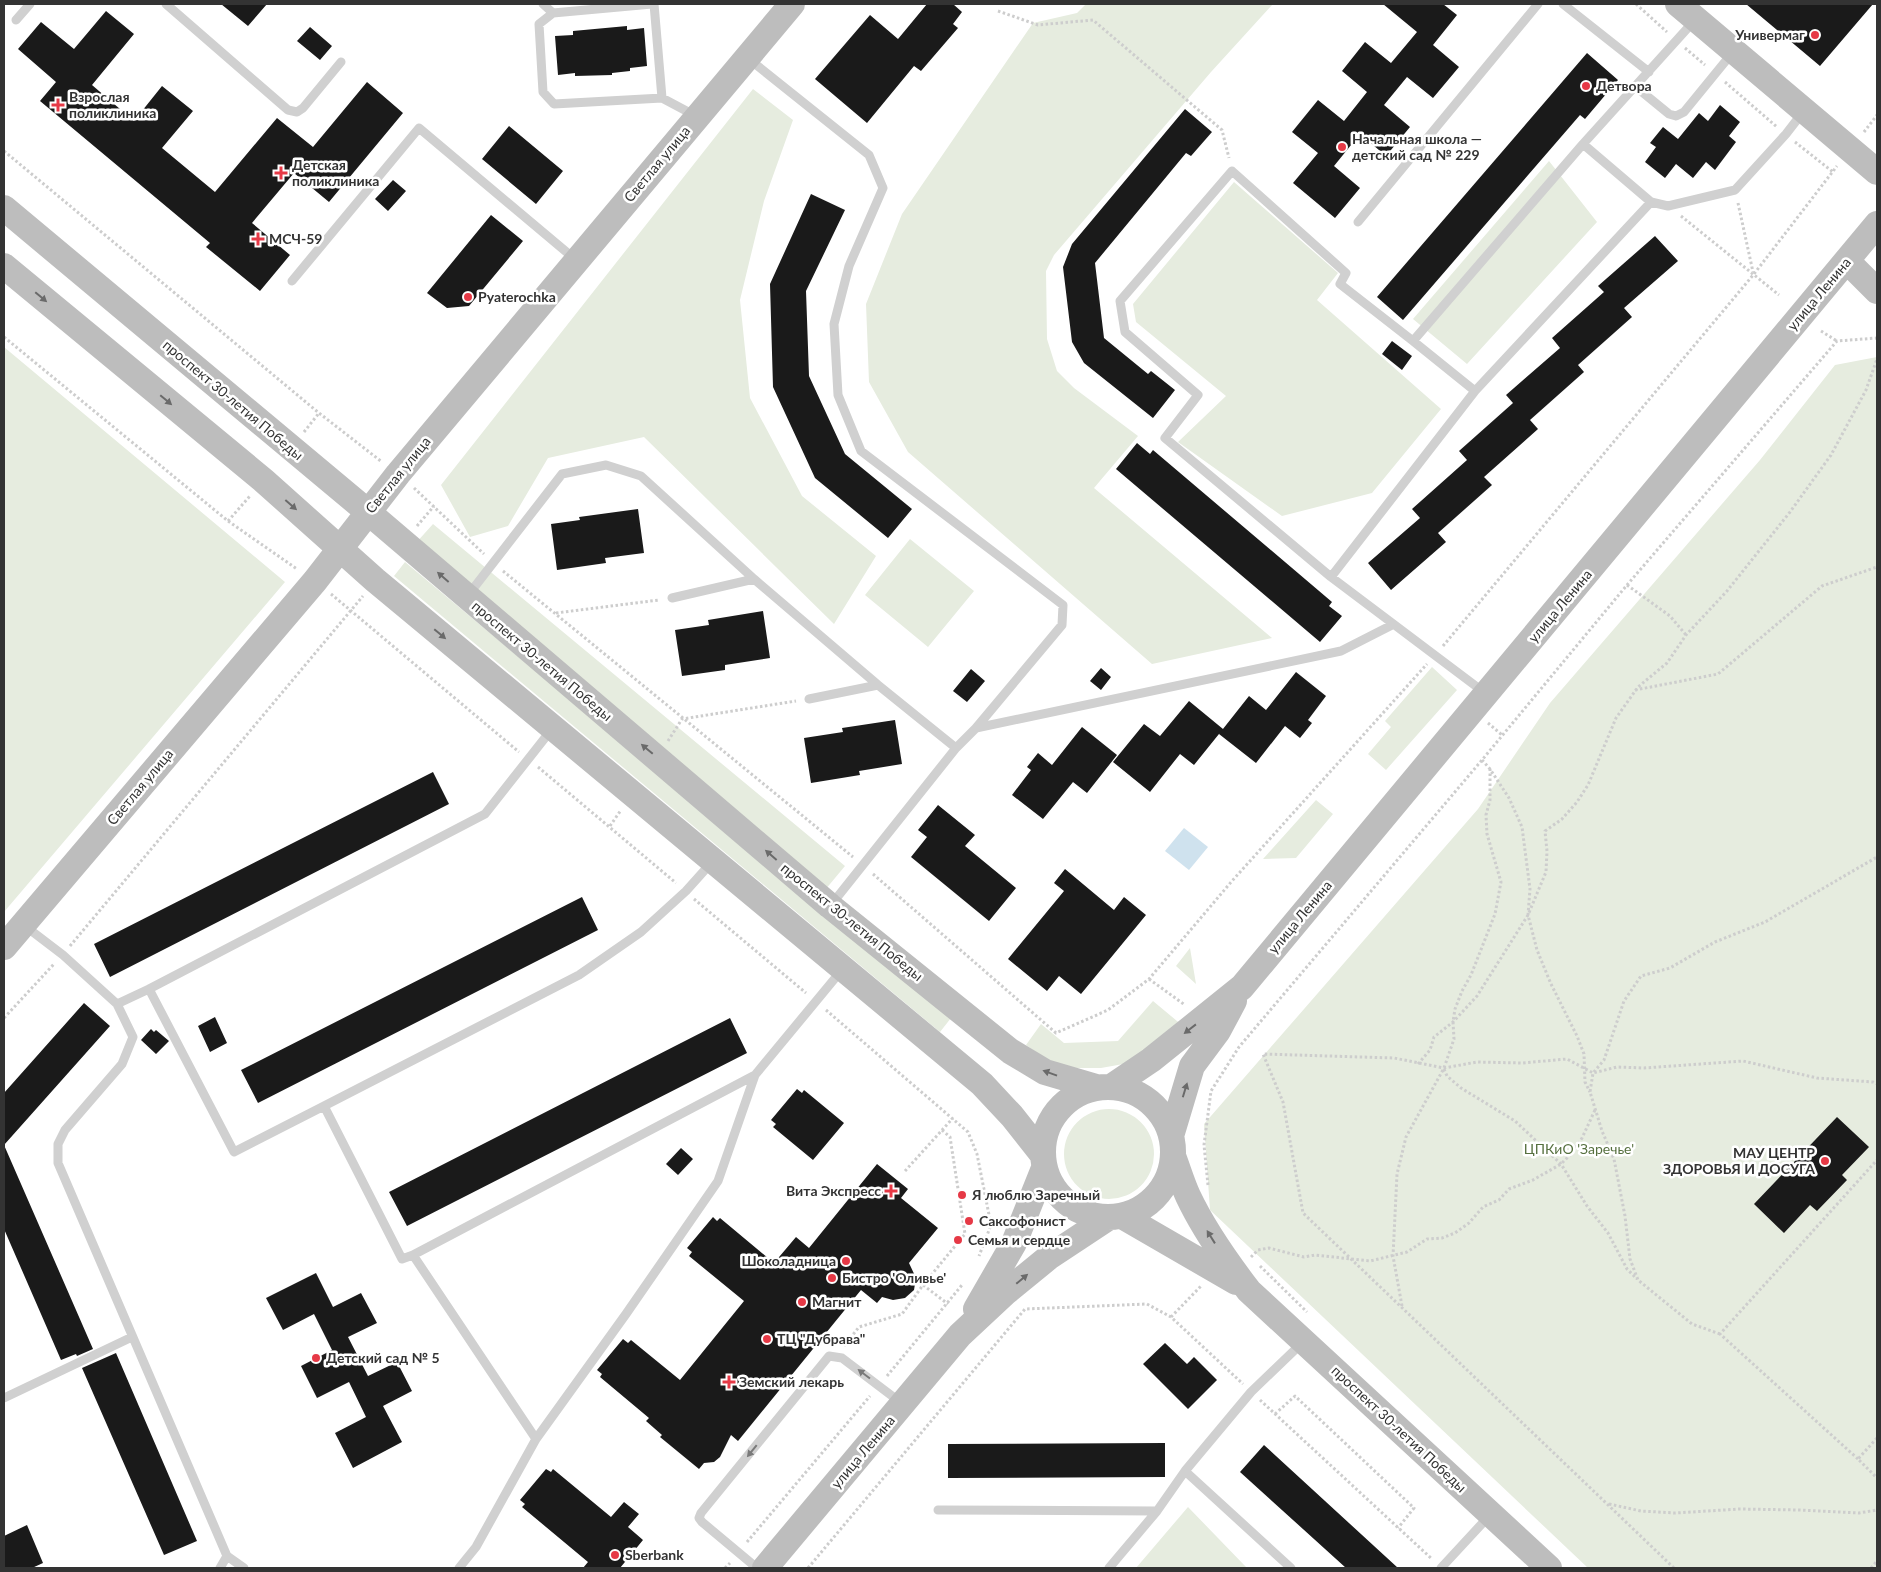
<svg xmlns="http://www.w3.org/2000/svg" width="1881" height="1572" font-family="Lato,sans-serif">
	<rect width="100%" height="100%" fill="#fff"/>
	<path fill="#e6ecdf" d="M1086,4H1273L1211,72L1054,255L1046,271L1047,339L1057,371L1074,388L1138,436L1094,488L1272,638L1152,664L908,452L869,382L866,304L902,214L1033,23L1077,13Z
		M753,89L793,120L764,201L740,300L750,398L802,496L876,556L834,624L644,437L548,458L508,526L470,537L441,485Z
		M1549,161L1597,222L1467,364L1413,319Z
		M1234,182L1338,273L1317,300L1441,409L1372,493L1282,516L1178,442L1226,396L1136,322L1133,304Z
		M4,347L285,582L4,912Z
		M1877,357V1568H1588L1210,1210L1204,1124L1478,809L1550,703L1760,460L1835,365Z
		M433,524L845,866L825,890L415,544Z
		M910,539L974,591L928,647L865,595Z
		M405,562L951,1018L940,1032L394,576Z
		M1432,667L1457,690L1386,770L1368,754L1391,727L1385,721Z
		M1316,800L1333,814L1296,858L1263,859Z
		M1190,948L1196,984L1176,966Z
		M1153,1001L1183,1026L1129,1063L1101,1068H1072L1046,1059L1026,1045L1041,1024L1064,1043L1118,1041Z
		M1064 1154a45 45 0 1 1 90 0a45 45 0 1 1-90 0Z
		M1188,1507L1247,1568H1136Z"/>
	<path fill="#cfe2ee" d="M1184,828L1208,847L1189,870L1165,851Z"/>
	<path fill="#1a1a1a" d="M221,4H267L248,26Z
		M927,4H953L962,12L953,24L958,28L921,71L914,66L867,123L815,79L870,15L898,39Z
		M1383,4H1443L1457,15L1433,45L1459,67L1433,98L1407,77L1384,105L1410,127L1386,156L1360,134L1334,166L1360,188L1335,218L1293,183L1318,153L1292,132L1318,100L1344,121L1367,92L1342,71L1365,42L1391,63L1417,32Z
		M1746,4H1873L1820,66Z
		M106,11L134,34L92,85L134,121L162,86L193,111L162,148L215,192L277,118L313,147L367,82L403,113L329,202L294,173L252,223L290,255L260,291L206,247L210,243L40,101L56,82L18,49L41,22L74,49Z
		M627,26V30L644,28L647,66L630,68V71L612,73V75L575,76V73L558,75L555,36L573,35V31Z
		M310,27L332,46L320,60L297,41Z
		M1587,53L1618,80L1585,119L1580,115L1403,320L1377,297Z
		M1720,105L1740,122L1729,136L1736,142L1715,170L1706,162L1693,178L1676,164L1665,178L1645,162L1656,147L1650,143L1663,127L1678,139L1699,113L1708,121Z
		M1185,109L1212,132L1191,156L1186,153L1095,263L1104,338L1148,374L1151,371L1175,390L1153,418L1084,363L1072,342L1063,267L1072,244Z
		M509,126L563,171L536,204L482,159Z
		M393,180L406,191L388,211L375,199Z
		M811,194L845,210L806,291L809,376L845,454L912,509L888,538L815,478L773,387L770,284Z
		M491,215L523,241L469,306L447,308L427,293Z
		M1655,236L1678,261L1624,308L1632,317L1578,365L1584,372L1530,420L1538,429L1484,477L1492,485L1438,533L1446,542L1391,590L1368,563L1420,518L1412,509L1467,460L1459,451L1513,403L1506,395L1560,348L1552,338L1604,292L1598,286Z
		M1392,341L1412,356L1402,370L1382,354Z
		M1137,443L1150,454L1153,450L1332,602L1329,606L1342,616L1320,642L1116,469Z
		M638,509L644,553L605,558L606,563L557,570L551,524L580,520L579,517Z
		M763,611L770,658L725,665V670L682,676L675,630L709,625L708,620Z
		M1101,668L1111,677L1101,690L1090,681Z
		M971,669L985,681L967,702L953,691Z
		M1296,672L1326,696L1308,720L1312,723L1300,738L1285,726L1256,763L1219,734L1249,696L1266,710Z
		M1189,701L1223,729L1194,765L1180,754L1150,792L1113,762L1144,724L1160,736Z
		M895,720L902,764L859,771L860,775L811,783L804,738L843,732L842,728Z
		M1082,727L1117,755L1087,793L1073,782L1043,819L1012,795L1031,770L1027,767L1038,753L1052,765Z
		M433,772L449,804L110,977L94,944Z
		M938,805L975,835L965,846L1016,888L989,921L911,857L927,837L918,830Z
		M1065,869L1114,910L1124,897L1146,915L1081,994L1059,976L1047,991L1008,959L1064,891L1054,883Z
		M582,897L598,930L258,1103L241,1070Z
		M84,1003L110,1026L4,1145L93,1349L77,1356L76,1354L61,1360L4,1229V1093Z
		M215,1017L227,1043L210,1052L198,1026Z
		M730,1018L747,1053L407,1226L389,1192Z
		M151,1029L154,1032L156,1030L169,1041L156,1054L141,1040Z
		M797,1089L802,1093L804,1090L844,1123L813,1160L773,1127L776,1124L771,1120Z
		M1837,1117L1869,1147L1842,1175L1847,1180L1817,1211L1810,1205L1784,1233L1754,1204Z
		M681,1148L693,1159L678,1175L666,1164Z
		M877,1164L908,1189L901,1198L938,1228L909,1263L916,1278L914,1290L905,1298L893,1300L882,1297L877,1303L861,1290L738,1441L731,1435L720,1457L714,1462L704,1463L699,1469L660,1437L662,1435L646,1421L649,1418L600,1377L602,1374L597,1370L623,1339L628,1343L631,1340L680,1380L744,1301L689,1256L692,1252L687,1248L713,1217L717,1221L720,1218L774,1263L796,1237L809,1248Z
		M316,1273L333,1307L361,1293L377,1323L348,1337L368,1376L397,1362L412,1391L383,1406L402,1442L353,1468L335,1433L366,1417L349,1382L317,1398L301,1366L332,1350L314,1314L283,1330L266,1298Z
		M1165,1343L1187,1364L1194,1357L1217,1380L1188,1409L1143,1364Z
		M116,1353L197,1541L164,1555L82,1368Z
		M1165,1443V1477L948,1478V1444Z
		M1264,1445L1398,1568H1346L1240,1472Z
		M546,1469L551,1472L553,1469L611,1517L624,1502L639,1514L628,1527L643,1540L620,1568H583L588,1562L522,1507L525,1504L520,1500Z
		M27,1525L43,1563L32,1568H4V1536Z"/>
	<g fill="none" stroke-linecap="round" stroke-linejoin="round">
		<path stroke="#cdcdcd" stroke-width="3" stroke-dasharray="2.5 2.5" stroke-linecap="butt" d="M1636,4L1667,32
			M998,11L1038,25L1093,20L1222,130L1229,158
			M1685,48L1705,65
			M1725,82L1777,127
			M1864,132L1877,115
			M1795,142L1833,172
			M4,151L319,413L382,462
			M1738,203L1753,272
			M1681,216L1779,295
			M1821,331L1837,341
			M4,337L228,521L297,569
			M304,432L319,413
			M414,488L484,554
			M228,521L250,496
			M417,526L434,506
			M503,571L853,857
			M1627,585L1670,616L1686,635
			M331,594L519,752
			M556,613L659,600
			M1443,646L1754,274L1837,166
			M1635,690L1718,674L1822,586L1877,567
			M1488,723L1502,735
			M668,741L682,719L796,701
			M1482,760L1490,769L1509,798L1522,827L1530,889L1528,915L1537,950L1551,984L1577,1036L1584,1054L1585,1082L1590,1092
			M538,767L676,883
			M610,826L621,810
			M873,874L1056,1033L1108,1010L1149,979L1232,881L1427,664
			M694,899L806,993
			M70,946L363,596
			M1149,979L1185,1005
			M826,1010L968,1132L977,1154L991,1225L979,1256
			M4,1018L54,964
			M1418,1064L1430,1050L1434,1037L1453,1022L1477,996L1528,915L1546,872L1547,851L1545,831L1562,819L1577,802L1588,785L1616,718L1638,687L1667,663L1686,635L1727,591L1790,512L1831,455L1866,390L1877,359
			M1444,1069L1447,1076L1461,1088L1515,1121L1561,1164L1587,1206L1608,1233L1627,1269L1637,1279
			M942,1130L950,1137L965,1234L923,1285L948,1304
			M905,1171L953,1118
			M1208,1185L1204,1145L1211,1091L1239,1047L1482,760L1627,585L1837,341L1877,338
			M1251,1257L1258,1250L1269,1248L1304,1257L1315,1255L1370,1261L1407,1252L1427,1239L1442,1238L1455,1233L1469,1223L1483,1207L1499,1200L1509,1189L1533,1180L1561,1164L1571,1154L1582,1138L1595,1110
			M1260,1266L1307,1312
			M1402,1306L1393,1256L1397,1174L1406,1137L1444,1068L1454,1039L1453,1022L1455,1009L1462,991L1471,975L1495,914L1501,882L1487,834L1486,815L1490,800V769
			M1171,1317L1202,1285
			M1720,1334L1692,1324L1638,1280L1630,1259L1625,1216L1614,1159L1602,1131L1590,1092L1593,1073L1604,1060L1624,1001L1641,976L1670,968L1715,942L1765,922L1877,857
			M844,1346L859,1327L902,1314L923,1285
			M887,1376L962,1285
			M1260,1400L1432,1559
			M1275,1414L1295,1396L1414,1508L1398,1528
			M1877,1438L1858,1459L1877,1478
			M1858,1459L1720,1334L1877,1160
			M1609,1504L1641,1511L1675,1513L1740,1509L1799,1510L1859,1513L1877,1510
			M747,1542L870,1396
			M725,1568L730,1563
			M808,1568L1025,1309L1147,1304L1171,1317L1243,1384
			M1674,1568L1303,1213L1283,1102L1263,1054L1394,1058L1444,1068L1477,1062L1522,1063L1567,1059L1593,1073L1617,1067L1644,1068L1743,1061L1817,1078L1873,1082L1877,1084
			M1871,1568L1877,1561"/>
		<path stroke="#d0d0d0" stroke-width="9" d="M166,4L288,110L297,112L303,108L341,62
			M543,4L553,13
			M652,4L553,13L539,24L543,92L554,104L662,98L694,115
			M654,4L662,98
			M1563,4L1649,72
			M16,20L30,4
			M749,59L869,155L883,188L849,266L834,324L838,395L861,451L1063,605L1062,625L976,728
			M1636,87L1669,114L1676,116L1684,112L1733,52
			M1583,144L1651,202
			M1358,222L1538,4
			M292,281L419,128L576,260
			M1413,341L1475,391
			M1331,577L1475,391L1651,202L1668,206L1735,190L1786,134L1803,112
			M469,594L562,474L606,465L641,476L754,579L878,685L956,748
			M672,598L754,579
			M1485,693L1331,577L1165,438L1198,395L1125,332L1120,301L1232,171L1346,273L1340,284L1413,341L1583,144L1694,21
			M809,699L878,685
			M831,905L956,748L976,728L1341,651L1392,625
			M25,926L63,955L117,1004L133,1037L122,1064L65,1130L58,1144V1163L227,1556L244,1568
			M149,989L485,814L552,729
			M117,1004L149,989L234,1152L324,1106L402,1259L413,1255L755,1075L841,971
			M324,1106L579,975L641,932L686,891L712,862
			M413,1255L536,1439
			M4,1398L132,1337
			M1185,1471L1291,1568
			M938,1510L1157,1511
			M220,1568L227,1556
			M459,1568L476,1547L536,1439L626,1314L718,1181L755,1075
			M757,1568L702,1522L699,1518L701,1513L829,1356L842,1358L900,1402
			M1109,1568L1157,1511L1185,1471L1251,1392L1302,1343
			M1441,1568L1490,1515"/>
		<path stroke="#bdbdbd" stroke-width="26" d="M1678,4L1877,172
			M4,208L368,512L830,906L1010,1051L1045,1072L1096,1087
			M1847,261L1877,291
			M4,266L263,480L375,580L982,1084L1012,1116L1042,1154
			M4,947L315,581L398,474L792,4
			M1043 1152a65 65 0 1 1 130 0a65 65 0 1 1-130 0Z
			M1111,1087L1151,1060L1242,987L1877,224
			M1171,1136L1192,1066L1218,1031L1234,1001
			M1173,1156C1178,1169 1182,1183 1188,1196C1204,1230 1226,1261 1249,1291L1549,1568
			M1122,1216L1236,1282
			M976,1309L1014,1243L1044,1168
			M765,1568L960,1335L1005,1293L1049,1257L1108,1218"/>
	</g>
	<defs><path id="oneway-solid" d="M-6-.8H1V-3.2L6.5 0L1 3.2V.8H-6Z" transform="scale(1.25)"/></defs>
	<g fill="#6a6a6a">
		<use href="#oneway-solid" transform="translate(41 297) rotate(40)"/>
		<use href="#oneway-solid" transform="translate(166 400) rotate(40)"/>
		<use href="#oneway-solid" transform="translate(291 505) rotate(41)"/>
		<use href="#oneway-solid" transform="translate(443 577) rotate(-139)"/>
		<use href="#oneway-solid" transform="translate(440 634) rotate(40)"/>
		<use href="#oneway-solid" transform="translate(647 749) rotate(-140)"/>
		<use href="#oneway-solid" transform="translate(771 855) rotate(-139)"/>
		<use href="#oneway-solid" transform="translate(1190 1029) rotate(142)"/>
		<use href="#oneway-solid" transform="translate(1050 1073) rotate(-160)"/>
		<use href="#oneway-solid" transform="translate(1185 1090) rotate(-73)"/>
		<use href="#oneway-solid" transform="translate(1211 1237) rotate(-122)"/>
		<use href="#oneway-solid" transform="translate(1022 1279) rotate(-40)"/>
	</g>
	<g fill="#7a7a7a">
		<use href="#oneway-solid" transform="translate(864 1374) rotate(-143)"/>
		<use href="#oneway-solid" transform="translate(752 1451) rotate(129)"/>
	</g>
	<g fill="#e63946" stroke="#fff" stroke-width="2">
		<circle cx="1815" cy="35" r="5"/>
		<circle cx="1586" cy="86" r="5"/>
		<path d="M55.5 97.5h5v5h5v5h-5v5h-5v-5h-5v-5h5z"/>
		<circle cx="1342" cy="147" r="5"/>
		<path d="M278.5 165.5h5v5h5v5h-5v5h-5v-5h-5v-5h5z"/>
		<path d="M255.5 231.5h5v5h5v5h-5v5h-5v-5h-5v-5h5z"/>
		<circle cx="468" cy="297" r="5"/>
		<circle cx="1825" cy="1161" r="5"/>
		<path d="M888.5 1183.5h5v5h5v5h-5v5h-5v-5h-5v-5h5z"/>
		<circle cx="962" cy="1195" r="5"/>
		<circle cx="969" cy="1221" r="5"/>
		<circle cx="958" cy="1240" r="5"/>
		<circle cx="846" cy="1261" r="5"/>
		<circle cx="832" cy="1278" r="5"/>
		<circle cx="802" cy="1302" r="5"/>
		<circle cx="767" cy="1339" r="5"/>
		<circle cx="316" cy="1358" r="5"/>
		<path d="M726.5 1374.5h5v5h5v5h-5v5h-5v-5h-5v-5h5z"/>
		<circle cx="615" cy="1555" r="5"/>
	</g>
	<g text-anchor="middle" stroke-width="5" stroke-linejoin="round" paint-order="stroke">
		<g font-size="14" font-weight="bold" fill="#333" stroke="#fff" text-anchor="start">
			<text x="1805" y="40" text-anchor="end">Универмаг</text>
			<text x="1596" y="91">Детвора</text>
			<text x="69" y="102">Взрослая<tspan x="69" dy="16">поликлиника</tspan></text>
			<text x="1352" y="144">Начальная школа —<tspan x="1352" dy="16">детский сад № 229</tspan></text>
			<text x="292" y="170">Детская<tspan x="292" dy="16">поликлиника</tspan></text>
			<text x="269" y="244">МСЧ-59</text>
			<text x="478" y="302">Pyaterochka</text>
			<text x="1815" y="1158" text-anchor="end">МАУ ЦЕНТР<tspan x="1815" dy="16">ЗДОРОВЬЯ И ДОСУГА</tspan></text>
			<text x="881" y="1196" text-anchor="end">Вита Экспресс</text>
			<text x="972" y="1200">Я люблю Заречный</text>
			<text x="979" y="1226">Саксофонист</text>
			<text x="968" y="1245">Семья и сердце</text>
			<text x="836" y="1266" text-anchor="end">Шоколадница</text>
			<text x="842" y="1283">Бистро 'Оливье'</text>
			<text x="812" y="1307">Магнит</text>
			<text x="777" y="1344">ТЦ "Дубрава"</text>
			<text x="326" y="1363">Детский сад № 5</text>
			<text x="739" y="1387">Земский лекарь</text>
			<text x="625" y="1560">Sberbank</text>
		</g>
		<g font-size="14" fill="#333" stroke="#fff">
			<text transform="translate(657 164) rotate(-50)" y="5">Светлая улица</text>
			<text transform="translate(1819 294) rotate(-50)" y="5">улица Ленина</text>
			<text transform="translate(233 400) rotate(40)" y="5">проспект 30-летия Победы</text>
			<text transform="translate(398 475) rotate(-51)" y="5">Светлая улица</text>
			<text transform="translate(1560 606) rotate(-50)" y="5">улица Ленина</text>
			<text transform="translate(542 661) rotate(40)" y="5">проспект 30-летия Победы</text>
			<text transform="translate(140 787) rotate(-50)" y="5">Светлая улица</text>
			<text transform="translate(1300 917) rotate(-50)" y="5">улица Ленина</text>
			<text transform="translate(852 922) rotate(39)" y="5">проспект 30-летия Победы</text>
			<text transform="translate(1399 1429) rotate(43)" y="5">проспект 30-летия Победы</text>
			<text transform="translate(863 1452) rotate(-50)" y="5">улица Ленина</text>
		</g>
		<g font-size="14" fill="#56703f" stroke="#fff">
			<text x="1579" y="1154">ЦПКиО 'Заречье'</text>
		</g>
	</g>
	<rect width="1881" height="1572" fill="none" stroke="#333333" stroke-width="10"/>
</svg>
